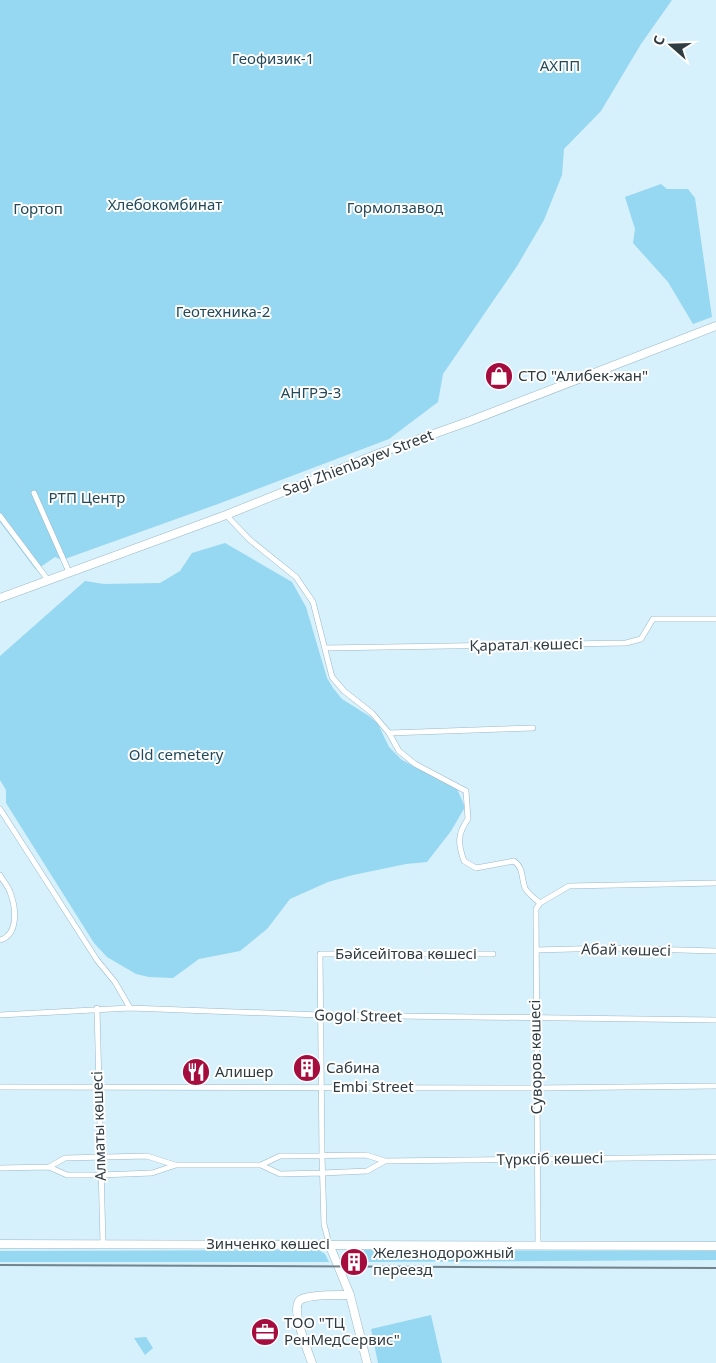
<svg xmlns="http://www.w3.org/2000/svg" width="716" height="1363" font-family="'Noto Sans',sans-serif">
	<rect width="100%" height="100%" fill="#d6f0fc"/>
	<path fill="#96d7f1" d="M0,0H672L641,44L601,111L564,149L562,175L544,220L517,266L443,374L438,402L389,439L218,504L62,560L55,557L36,570L0,522Z
		M661,184L667,189H688L695,198L712,317L693,324L668,282L633,243L635,229L625,197Z
		M225,543L292,582L306,607L327,678L333,688L342,699L369,716L378,724L389,747L402,760L457,789L465,807L451,831L427,862L406,864L353,875L328,882L290,899L267,929L240,951L199,959L173,978L149,977L136,974L107,957L94,943L6,803V790L0,780V656L85,581L104,584L160,583L180,571L192,553Z
		M319,1250L325,1254L329,1262H0V1251Z
		M364,1250L716,1251V1260L365,1262Z
		M431,1315L442,1363H378L371,1329Z
		M146,1337L153,1348L145,1355L134,1338Z"/>
	<g fill="none" stroke-linecap="round" stroke-linejoin="round">
		<defs>
			<path id="street" d="M34,493L69,572
				M226,515L250,540L296,577L313,602L332,677L344,691L372,713L389,733L399,751L415,764L466,791L468,819C457,834 458,844 464,861L476,868L514,861C524,868 521,878 525,888C528,894 534,898 540,903
				M0,516L48,580
				M325,648L626,643L641,639L653,619H716
				M389,733L533,728
				M0,809L97,960L115,982L130,1008
				M0,875C3,881 8,886 10,892C16,907 19,935 0,940
				M536,950L610,948L716,951
				M97,1008L103,1244
				M0,1015L130,1008L320,1015L716,1020
				M0,1087L537,1088L716,1086
				M261,1165L280,1174L323,1173L367,1171L385,1161
				M49,1167L65,1158L147,1156L175,1165
				M0,1168L49,1167L67,1175H100L152,1173L176,1165H261L280,1156L366,1155L385,1161L716,1157
				M329,1244L324,1224L322,1155L320,954H493
				M538,1245L536,909L540,903L569,886L716,883"/>
			<path id="secondary" d="M0,598L226,515L380,453L470,421L716,326
				M0,1244L716,1246
				M329,1244L350,1295L367,1363
				M312,1363C308,1351 290,1309 300,1300C308,1294 340,1295 350,1295"/>
		</defs>
		<use href="#street" stroke="#99b9c7" stroke-width="6"/>
		<use href="#secondary" stroke="#99b9c7" stroke-width="9"/>
		<use href="#street" stroke="#fff" stroke-width="5"/>
		<use href="#secondary" stroke="#fff" stroke-width="8"/>
		<path stroke="#71838b" stroke-width="2" d="M0,1265L716,1268"/>
	</g>
	<defs>
		<symbol id="shop-disc" viewBox="-11 -11 22 22"><circle r="9.5" fill="#a60d3f" stroke="#fff"/><path d="M-5-2.5h2.3a2.7 3.5 0 0 1 5.4 0H5L5.5 6h-11ZM-1.5-2.5h3a1.5 2.3 0 0 0-3 0Z" fill="#fff"/></symbol>
		<symbol id="building-disc" viewBox="-11 -11 22 22"><circle r="9.5" fill="#a60d3f" stroke="#fff"/><path d="M-4-6H4V6H1V3H-1V6H-4ZM-2.5-4.3h1.7v1.8h-1.7ZM.8-4.3h1.7v1.8H.8ZM-2.5-1h1.7V.8h-1.7ZM.8-1h1.7V.8H.8Z" fill="#fff"/></symbol>
		<symbol id="restaurant-disc" viewBox="-11 -11 22 22"><circle r="9.5" fill="#a60d3f" stroke="#fff"/><path d="M-5-6h1v4h1v-4h1v4h1v-4h1v5L-1.5 .5V6h-2V.5L-5-1ZM5-6V6H3V1.5H1.5Q1.5-4 5-6Z" fill="#fff"/></symbol>
		<symbol id="office-disc" viewBox="-11 -11 22 22"><circle r="9.5" fill="#a60d3f" stroke="#fff"/><path d="M-6-3h4V-5.5h4V-3h4V5H-6ZM-1-4.5V-3h2v-1.5ZM-6 0V1H6V0Z" fill="#fff"/></symbol>
	</defs>
	<g fill-rule="evenodd">
		<use href="#shop-disc" x="483" y="360" width="32" height="32"/>
		<use href="#building-disc" x="291" y="1052" width="32" height="32"/>
		<use href="#restaurant-disc" x="180" y="1056" width="32" height="32"/>
		<use href="#building-disc" x="338" y="1246" width="32" height="32"/>
		<use href="#office-disc" x="249" y="1316" width="32" height="32"/>
	</g>
	<g text-anchor="middle" stroke-width="4" stroke-linejoin="round" paint-order="stroke">
		<g font-size="15" fill="#224a5a" stroke="#fff">
			<text x="273" y="64">Геофизик-1</text>
			<text x="560" y="71">АХПП</text>
			<text x="165" y="210">Хлебокомбинат</text>
			<text x="395" y="213">Гормолзавод</text>
			<text x="38" y="214">Гортоп</text>
			<text x="223" y="317">Геотехника-2</text>
			<text x="311" y="398">АНГРЭ-3</text>
			<text x="87" y="503">РТП Центр</text>
			<text x="176" y="760">Old cemetery</text>
		</g>
		<g font-size="15" fill="#2f3c42" stroke="#fff" text-anchor="start">
			<text x="518" y="381">СТО "Алибек-жан"</text>
			<text x="326" y="1073">Сабина</text>
			<text x="215" y="1077">Алишер</text>
			<text x="373" y="1258">Железнодорожный<tspan x="373" dy="17">переезд</tspan></text>
			<text x="284" y="1328">ТОО "ТЦ<tspan x="284" dy="17">РенМедСервис"</tspan></text>
		</g>
		<g font-size="15" fill="#2f3c42" stroke="#fff">
			<text transform="translate(358 463) rotate(-21)" y="5">Sagi Zhienbayev Street</text>
			<text transform="translate(526 645) rotate(-1)" y="5">Қаратал көшесі</text>
			<text transform="translate(626 950) rotate(1)" y="5">Абай көшесі</text>
			<text x="406" y="959">Бәйсейітова көшесі</text>
			<text transform="translate(358 1016) rotate(1)" y="5">Gogol Street</text>
			<text transform="translate(536 1057) rotate(-91)" y="5">Суворов көшесі</text>
			<text x="373" y="1092">Embi Street</text>
			<text transform="translate(99 1126) rotate(-92)" y="5">Алматы көшесі</text>
			<text transform="translate(550 1159) rotate(-1)" y="5">Түрксіб көшесі</text>
			<text x="268" y="1249">Зинченко көшесі</text>
		</g>
	</g>
	<g transform="translate(671 45) rotate(290)" stroke="#ffffff" stroke-width="4" paint-order="stroke">
	<path d="M0-4L9 19L0 12L-9 19Z" fill="#2f3c42"/>
	<text y="-8" font-size="14" font-weight="bold" text-anchor="middle" fill="#2f3c42">С</text>
	</g>
</svg>
